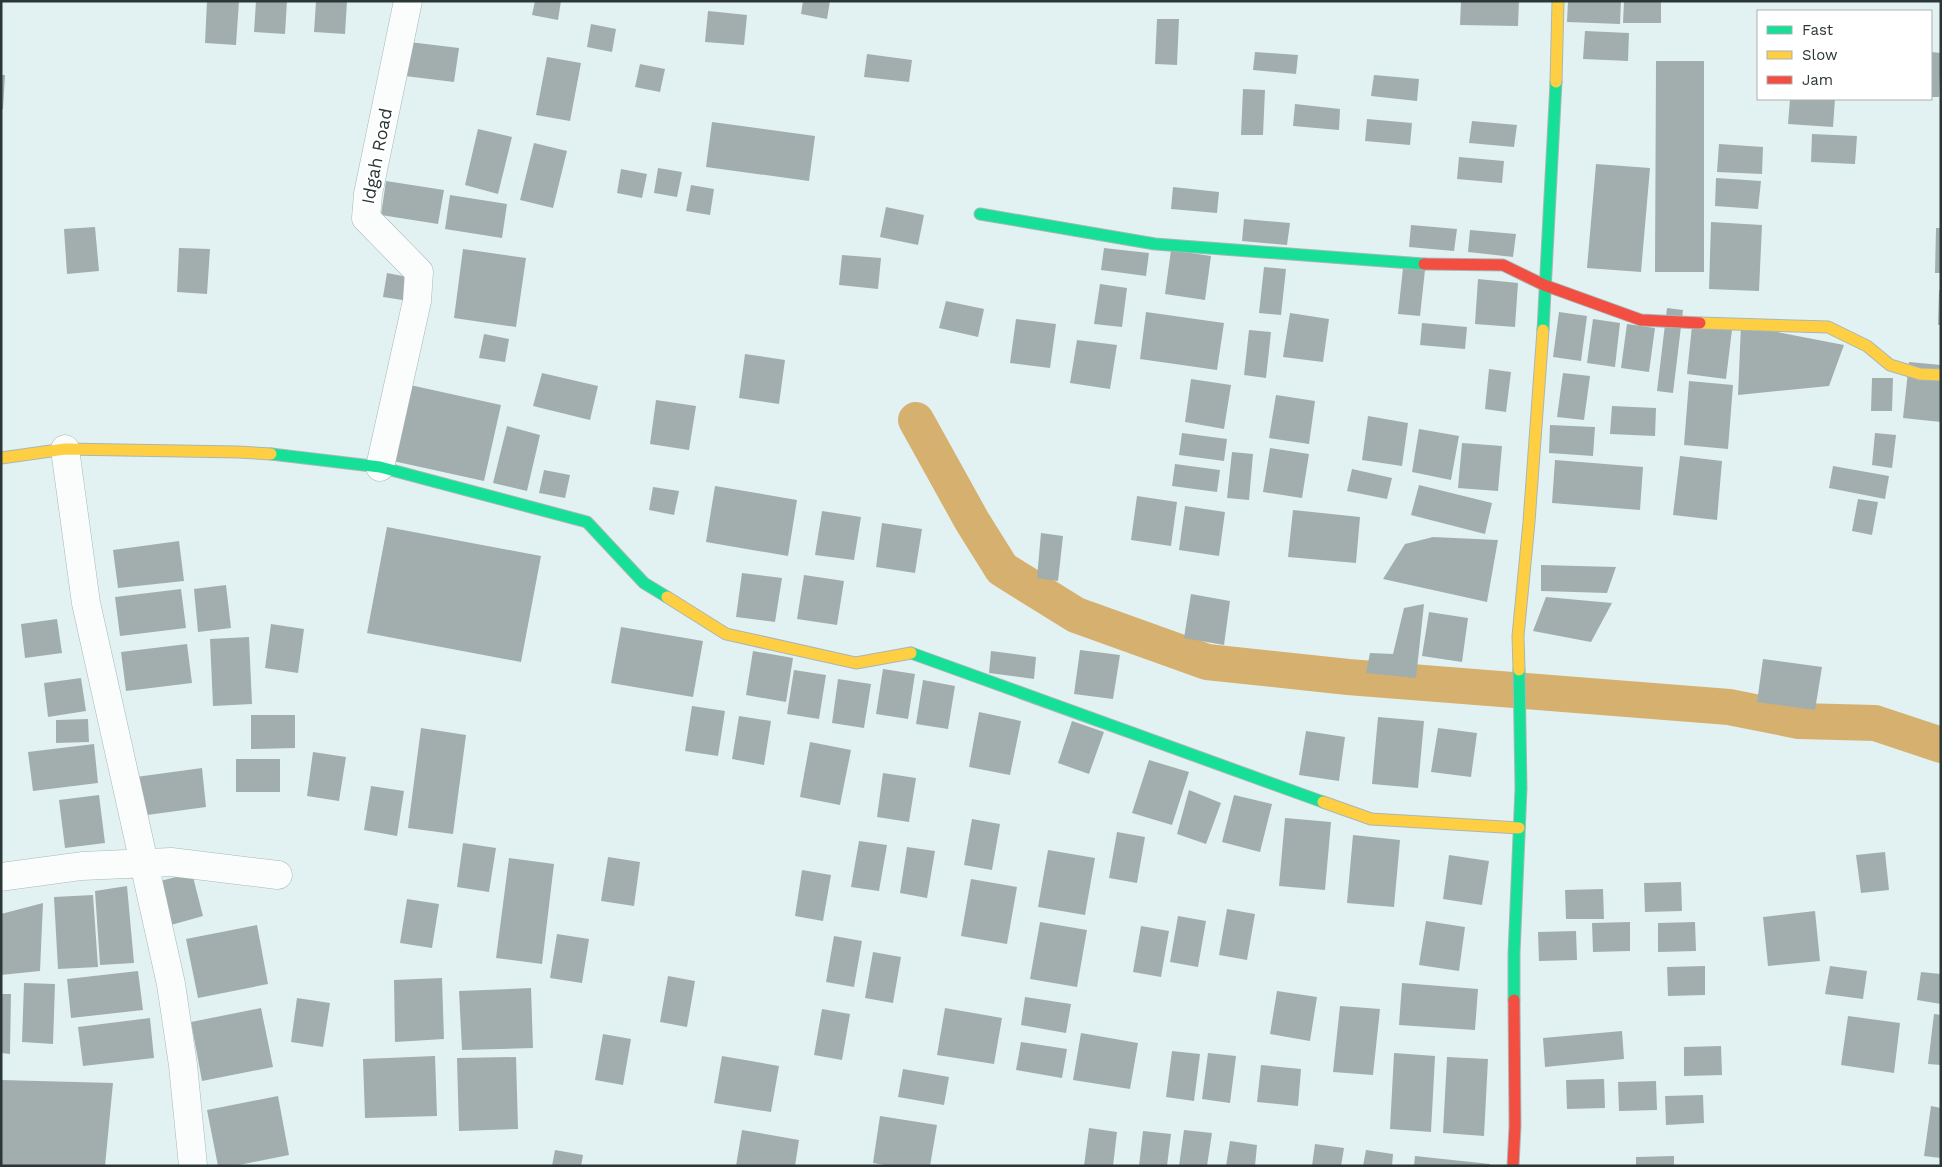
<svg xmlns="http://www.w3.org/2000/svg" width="1942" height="1167" font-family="'Work Sans',sans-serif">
	<rect width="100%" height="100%" fill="#e2f2f2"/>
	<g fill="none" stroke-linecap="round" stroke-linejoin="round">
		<path stroke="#d5b06f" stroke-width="36" d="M916,420L972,521L1002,569L1076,615L1207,662L1348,677L1729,707L1799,721L1875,723L1941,745"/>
	</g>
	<path fill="#a2aeae" d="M207,1H239L236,45L205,43Z
		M256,1H287L285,34L254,32Z
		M316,1H347L345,34L314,32Z
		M535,1H561L558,20L532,15Z
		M803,1H830L827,19L801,14Z
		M1461,1H1519L1518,26L1460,25Z
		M1568,1H1621L1620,24L1567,22Z
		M1624,1H1661V23H1623Z
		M708,11L747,15L744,45L705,42Z
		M1157,19H1179L1177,65L1155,64Z
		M591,24L616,29L612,52L587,47Z
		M1585,31L1629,33L1628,61L1583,59Z
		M401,41L459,48L454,82L397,75Z
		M1255,52L1298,55L1296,74L1253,70Z
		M1931,52L1941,53L1939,97H1931Z
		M867,54L912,60L909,82L864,77Z
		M547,57L581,63L570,121L536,115Z
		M1656,61H1704V272H1655Z
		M640,64L665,69L660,92L635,87Z
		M1,75H5L3,109H1Z
		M1374,75L1419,79L1417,101L1371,96Z
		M1243,89L1265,90L1263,135H1241Z
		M1790,99H1835L1833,127L1788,124Z
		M1295,104L1340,109L1339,130L1293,126Z
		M1367,119L1412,123L1410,145L1365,141Z
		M1472,121L1517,125L1514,147L1469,143Z
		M712,122L815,136L809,181L706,167Z
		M478,129L512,137L498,194L465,185Z
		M1812,134L1857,136L1855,164L1811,162Z
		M534,143L567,151L553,208L520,200Z
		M1719,144L1763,147L1762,174L1717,172Z
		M1459,157L1504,161L1502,183L1457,179Z
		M1596,164L1650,168L1641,272L1587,268Z
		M658,168L682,172L677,197L654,193Z
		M621,169L647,174L642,198L617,193Z
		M1716,178L1761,181L1758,209L1715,206Z
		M386,181L444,190L438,224L381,215Z
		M691,185L714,189L710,215L686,211Z
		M1173,187L1219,192L1217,213L1171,209Z
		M450,195L507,204L502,238L445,229Z
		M886,207L924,215L918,245L880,237Z
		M1244,219L1290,223L1287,245L1242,241Z
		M1711,222L1762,225L1759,291L1709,289Z
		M1411,225L1457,229L1454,251L1409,247Z
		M95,227L99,271L67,274L64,229Z
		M1936,228H1941V273H1935Z
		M1470,230L1516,234L1513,257L1468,252Z
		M179,248L210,249L207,294L177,292Z
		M1104,248L1149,253L1146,276L1101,270Z
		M463,249L526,258L516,327L454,318Z
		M1171,250L1211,256L1205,300L1165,294Z
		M842,255L881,258L878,289L839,285Z
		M1264,267L1286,269L1281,315L1259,313Z
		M1403,268L1425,270L1420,316L1398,314Z
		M387,273L413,278L409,301L383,297Z
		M1478,279L1518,283L1515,327L1475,324Z
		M1100,284L1127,288L1122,327L1094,324Z
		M1939,290H1941V325H1938Z
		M946,301L984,309L978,337L939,328Z
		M1667,308L1683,310L1673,393L1657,391Z
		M1146,312L1224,323L1217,370L1140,359Z
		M1559,312L1587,316L1581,361L1553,357Z
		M1290,313L1329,319L1323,362L1283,357Z
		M1016,319L1056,324L1050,368L1010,363Z
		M1593,319L1620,323L1615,367L1587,363Z
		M1422,323L1467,327L1465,349L1420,345Z
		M1627,324L1655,328L1649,372L1621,368Z
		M1741,325L1844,345L1829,386L1738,395Z
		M1692,326L1732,330L1726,379L1687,374Z
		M1249,330L1271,332L1266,378L1244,375Z
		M484,334L509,339L505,362L479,358Z
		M1077,340L1117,345L1110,389L1070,383Z
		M745,354L785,360L779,404L739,398Z
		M1909,362L1941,365V422L1903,418Z
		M1489,369L1511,372L1506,412L1485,409Z
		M542,373L598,386L590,420L533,406Z
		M1563,373L1590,376L1584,420L1557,417Z
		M1872,378H1893L1892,411H1871Z
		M1191,379L1231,385L1224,429L1185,422Z
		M1689,381L1733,385L1728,449L1684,445Z
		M410,385L501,405L484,481L393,461Z
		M1276,395L1315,401L1309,444L1269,438Z
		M656,400L696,406L689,450L650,444Z
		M1612,406L1656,408L1655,436L1610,434Z
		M1368,416L1408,423L1402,466L1362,460Z
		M1550,425L1595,427L1593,456L1549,453Z
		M507,426L540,435L527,491L493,483Z
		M1419,429L1459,436L1451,480L1412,472Z
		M1182,433L1227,439L1224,461L1179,455Z
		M1875,433L1896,435L1892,468L1872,465Z
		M1462,443L1502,446L1498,491L1458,488Z
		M1270,448L1309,454L1302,498L1263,492Z
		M1232,452L1253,454L1249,500L1227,498Z
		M1680,456L1722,461L1717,520L1673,515Z
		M1555,460L1643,467L1640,510L1552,503Z
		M1175,464L1220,470L1217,492L1172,486Z
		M1833,466L1889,476L1885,499L1829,488Z
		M1352,469L1392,478L1387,499L1347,491Z
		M544,470L570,475L565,498L539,493Z
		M1419,485L1492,503L1485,534L1411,515Z
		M715,486L797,500L788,556L706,542Z
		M653,487L679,491L674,515L649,510Z
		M1137,496L1177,502L1171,546L1131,540Z
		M1858,499L1878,502L1872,535L1852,531Z
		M1185,506L1225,512L1219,556L1179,550Z
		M1293,510L1360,517L1356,563L1288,557Z
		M822,511L861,517L854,560L815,555Z
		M882,523L922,529L915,573L876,567Z
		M387,527L541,556L521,662L367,633Z
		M1041,533L1063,536L1058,581L1037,578Z
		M1433,537L1498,540L1487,602L1383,579L1405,544Z
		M179,541L184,581L118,588L113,550Z
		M1541,565L1616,567L1607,593L1541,591Z
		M742,573L782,578L775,622L736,617Z
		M804,575L844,581L837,625L797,619Z
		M226,585L231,628L198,632L194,589Z
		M181,589L186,628L120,636L115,597Z
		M1191,594L1230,601L1224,645L1184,638Z
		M1546,597L1612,603L1591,642L1533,631Z
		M1424,604L1416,678L1366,673L1370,653L1393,654L1404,608Z
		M1429,612L1468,618L1462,662L1422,656Z
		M57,619L62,653L25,658L21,624Z
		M271,624L304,629L298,673L265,668Z
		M621,627L703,641L693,697L611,683Z
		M249,637L252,704L213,706L210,639Z
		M187,644L192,683L126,691L121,652Z
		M1080,650L1120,655L1113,699L1074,694Z
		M753,651L793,658L786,702L746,695Z
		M991,651L1036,657L1034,679L989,673Z
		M1763,659L1822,667L1815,710L1757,702Z
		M883,669L915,674L908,719L876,714Z
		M794,670L826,675L819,719L787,714Z
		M81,678L86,711L48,717L44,683Z
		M838,679L871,684L864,728L832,723Z
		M923,680L955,686L948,729L916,724Z
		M692,706L725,711L718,756L685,751Z
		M979,712L1021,721L1010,775L969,767Z
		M251,715H295V748L251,749Z
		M739,716L771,721L764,765L732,759Z
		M1378,717L1424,721L1418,788L1372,784Z
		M88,719L89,742L56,743V720Z
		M1072,721L1104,732L1089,774L1058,763Z
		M421,728L466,735L453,834L408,828Z
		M1438,728L1477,733L1471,777L1431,772Z
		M1306,731L1345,737L1339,781L1299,775Z
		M810,742L851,750L840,805L800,797Z
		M94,744L98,783L33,791L28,752Z
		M313,752L346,757L339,801L307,796Z
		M236,759H280V792H236Z
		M1149,760L1189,772L1172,825L1132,813Z
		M202,768L206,807L140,816L136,777Z
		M883,773L916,778L909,822L877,817Z
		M371,786L404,791L397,836L364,830Z
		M1189,790L1221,803L1206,844L1177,834Z
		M99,795L105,843L65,848L59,800Z
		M1234,795L1272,804L1260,852L1222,842Z
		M1285,818L1331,822L1325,890L1279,886Z
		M972,819L1000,824L992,870L964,865Z
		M1117,832L1145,837L1137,883L1109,878Z
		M1353,835L1400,840L1394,907L1347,903Z
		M859,841L887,845L879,891L851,887Z
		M463,843L496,848L489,892L457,887Z
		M907,847L935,851L927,898L900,893Z
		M1048,850L1095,858L1085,915L1038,907Z
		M1885,852L1889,890L1861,893L1856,855Z
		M1449,855L1489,861L1482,905L1443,899Z
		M608,857L640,862L634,906L601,901Z
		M509,858L554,864L542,964L496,958Z
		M802,870L831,875L823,921L795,916Z
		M192,873L203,916L171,925L160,881Z
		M971,879L1017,887L1007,944L961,936Z
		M1681,882L1682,911L1645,912L1644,883Z
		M127,886L134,963L100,965L95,891Z
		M1603,889L1604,919H1566L1565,890Z
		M93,895L98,967L58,969L54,897Z
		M407,899L439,904L432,948L400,943Z
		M43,903L40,971L1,975V914Z
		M1227,909L1255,914L1247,960L1219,955Z
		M1815,911L1820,961L1768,966L1763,917Z
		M1178,916L1206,921L1198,967L1170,962Z
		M1426,921L1465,927L1459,971L1419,965Z
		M1040,922L1087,930L1077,987L1030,979Z
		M1630,922V951L1593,952L1592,923Z
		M1695,922L1696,951L1658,952V923Z
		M257,925L268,984L198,998L186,939Z
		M1141,926L1169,931L1161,977L1133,972Z
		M1576,931L1577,960L1539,961L1538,932Z
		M557,934L589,939L582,983L550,978Z
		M834,936L862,941L854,987L826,982Z
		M873,952L901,957L893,1003L865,998Z
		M1705,966V995L1668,996L1667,967Z
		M1830,966L1867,971L1863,999L1825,994Z
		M138,971L143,1010L71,1018L67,979Z
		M1921,972L1941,974V1004L1917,1000Z
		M668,976L695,981L687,1027L660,1022Z
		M442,978L444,1039L395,1042L394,980Z
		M24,983L55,984L53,1044L22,1042Z
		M1402,983L1478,989L1475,1030L1399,1025Z
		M531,988L533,1048L462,1050L459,991Z
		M1277,991L1317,997L1310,1041L1270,1034Z
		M1,994H11L10,1054L1,1053Z
		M1025,997L1071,1004L1066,1033L1021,1025Z
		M297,998L330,1003L323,1047L291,1042Z
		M1340,1006L1380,1009L1373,1075L1333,1072Z
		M261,1008L273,1067L202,1081L191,1022Z
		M945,1008L1002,1018L994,1064L937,1055Z
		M822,1009L850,1014L842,1060L814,1055Z
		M1934,1014L1941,1015V1065L1928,1064Z
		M1848,1016L1900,1023L1894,1073L1841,1065Z
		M150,1018L154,1058L83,1066L78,1027Z
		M1622,1031L1624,1059L1545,1067L1543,1038Z
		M1081,1033L1138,1043L1130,1089L1073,1080Z
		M603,1034L631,1039L623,1085L595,1080Z
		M1021,1042L1067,1049L1062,1078L1016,1070Z
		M1721,1046L1722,1075L1684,1076V1047Z
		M1172,1051L1200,1054L1194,1101L1166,1097Z
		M1208,1053L1236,1056L1230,1103L1202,1099Z
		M1394,1053L1435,1056L1431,1132L1390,1129Z
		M435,1056L437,1116L365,1118L363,1059Z
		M722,1056L779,1066L771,1112L714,1103Z
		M516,1057L518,1129L459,1131L457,1058Z
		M1447,1057L1488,1059L1484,1136L1443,1133Z
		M1261,1065L1301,1069L1298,1106L1257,1102Z
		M903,1069L949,1077L944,1105L898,1097Z
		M1604,1079L1605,1108L1567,1109L1566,1080Z
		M1,1080L113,1083L105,1166H1Z
		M1656,1081L1657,1110L1619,1111L1618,1082Z
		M1703,1095L1704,1123L1666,1125L1665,1096Z
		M278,1096L289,1155L234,1166H218L207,1110Z
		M1931,1106L1941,1108V1158L1924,1156Z
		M880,1116L937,1125L930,1166H891L873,1163Z
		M1089,1128L1117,1132L1113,1166H1084Z
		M742,1130L799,1140L795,1166H736Z
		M1184,1130L1212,1133L1207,1166H1179Z
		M1143,1131L1171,1134L1167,1166H1139Z
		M1230,1141L1257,1145L1255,1166H1226Z
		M1315,1144L1344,1148L1341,1166H1312Z
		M555,1150L583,1155L581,1166H552Z
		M1366,1150L1393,1154L1392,1166H1363Z
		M1415,1156L1490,1164V1166H1414Z
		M1674,1156V1166H1636V1157Z"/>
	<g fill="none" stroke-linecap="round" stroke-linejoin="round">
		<defs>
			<path id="street" d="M65,449L86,603L171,984L183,1065L193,1166
				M380,467L417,301L419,272L366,218L368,194L408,1
				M1,877L82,866L171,862L278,875"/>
			<path id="fast" d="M980,214L1155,244L1424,264
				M1543,330L1556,82
				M271,454L380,467L587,522L644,583L667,597
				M911,653L1323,802
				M1514,1000V954L1521,788L1519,670"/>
			<path id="slow" d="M1556,82L1558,1
				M1700,323L1828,327L1867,346L1890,365L1920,374L1941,375
				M1,458L65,449L238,452L271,454
				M667,597L726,634L856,663L911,653
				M1519,670L1518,636L1529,522L1543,330
				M1323,802L1371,819L1519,828"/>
			<path id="jam" d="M1424,264L1503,265L1544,285L1641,320L1700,323
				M1513,1166L1515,1126L1514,1000"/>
		</defs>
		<use href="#street" stroke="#aab6b6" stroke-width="29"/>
		<use href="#fast" stroke="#aab6b6" stroke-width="13"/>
		<use href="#slow" stroke="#aab6b6" stroke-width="13"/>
		<use href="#jam" stroke="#aab6b6" stroke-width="13"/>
		<use href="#street" stroke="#fbfdfd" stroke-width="28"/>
		<use href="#fast" stroke="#16e098" stroke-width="11"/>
		<use href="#slow" stroke="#ffcf43" stroke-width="11"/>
		<use href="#jam" stroke="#f24e42" stroke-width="11"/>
	</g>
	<g text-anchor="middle" stroke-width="5" stroke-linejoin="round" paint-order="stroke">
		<g font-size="18" fill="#2b3636" stroke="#fff">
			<text transform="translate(377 156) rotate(-79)" y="6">Idgah Road</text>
		</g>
	</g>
	<rect width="1942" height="1167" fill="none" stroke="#2b3636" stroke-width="5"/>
	<rect x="1757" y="10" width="175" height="90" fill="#ffffff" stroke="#aaafaf"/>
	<rect x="1767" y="26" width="25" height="8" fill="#16e098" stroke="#aaafaf"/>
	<text x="1802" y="35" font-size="15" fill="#2b3636">Fast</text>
	<rect x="1767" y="51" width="25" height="8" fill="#ffcf43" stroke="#aaafaf"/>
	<text x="1802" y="60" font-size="15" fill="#2b3636">Slow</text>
	<rect x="1767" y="76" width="25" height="8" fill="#f24e42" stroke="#aaafaf"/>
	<text x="1802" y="85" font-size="15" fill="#2b3636">Jam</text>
</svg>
